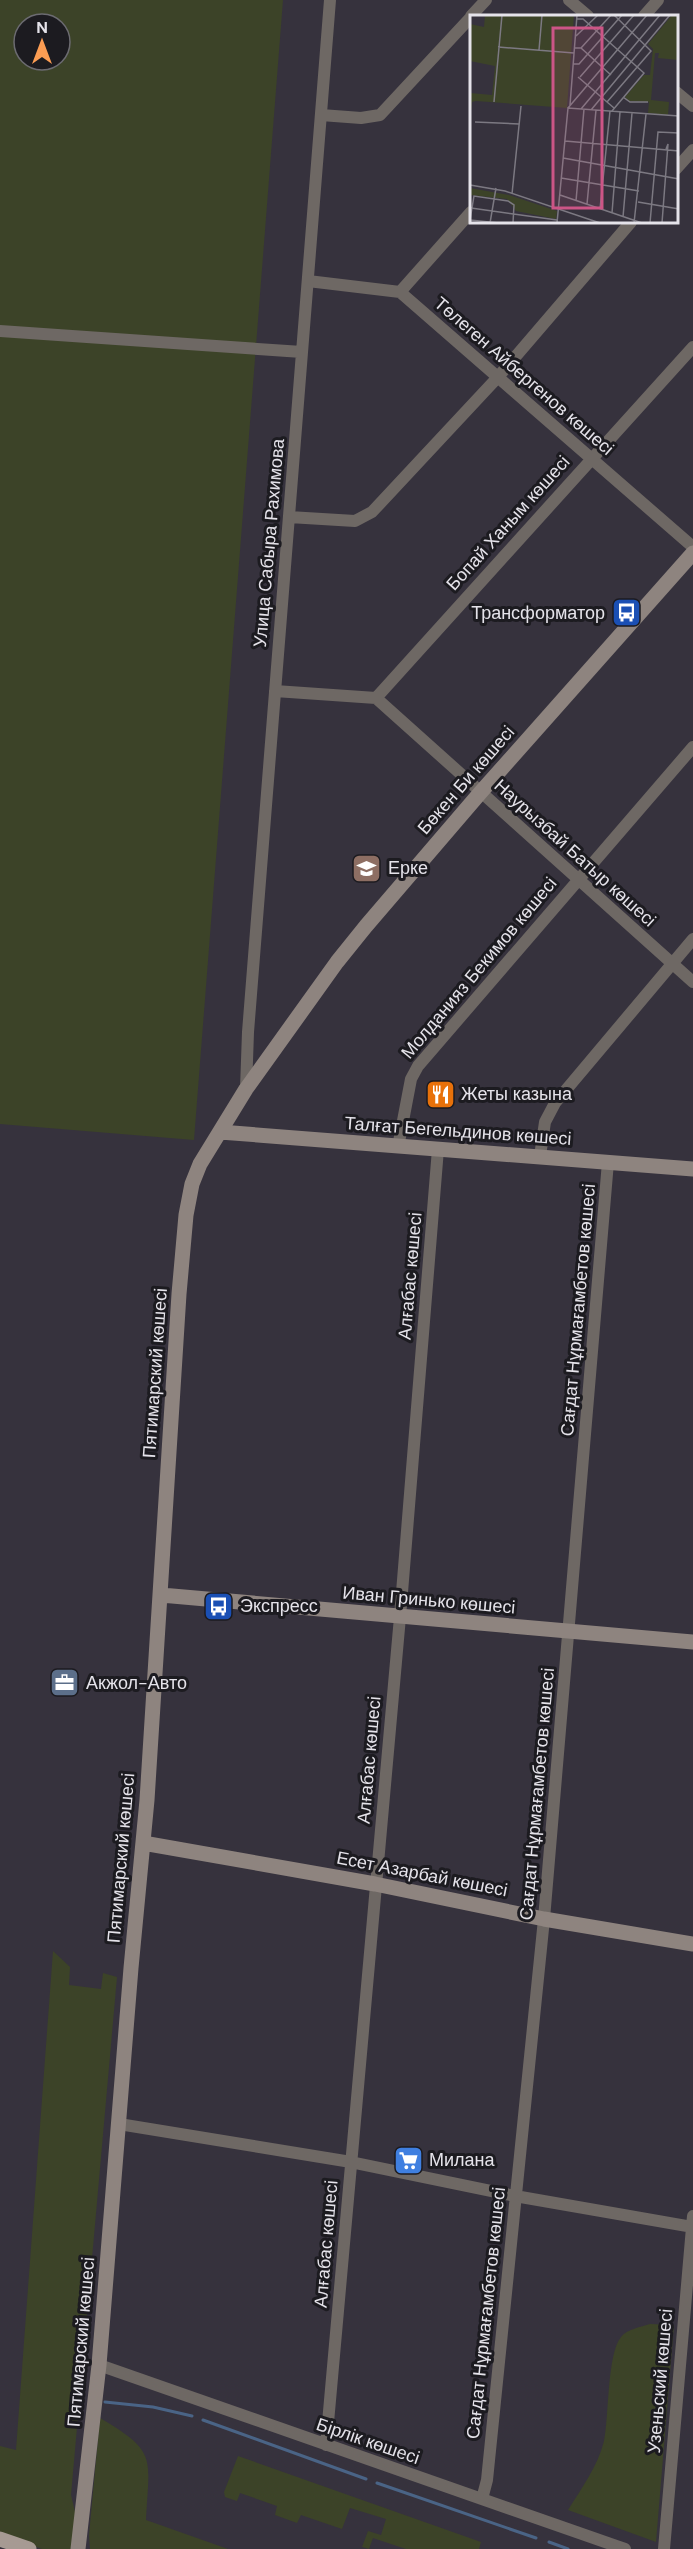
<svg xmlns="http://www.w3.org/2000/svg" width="693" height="2549" font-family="'DM Sans',sans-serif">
	<rect width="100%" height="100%" fill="#36323d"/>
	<path fill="#3c4328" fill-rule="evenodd" d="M0,0H283L194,1140L0,1124ZM24,24H60V60H24Z
		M53,1951L70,1967L69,1985L101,1989L103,1973L117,1977L71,2495L77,2520L71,2549H42L0,2534V2446L16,2450Z
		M650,2324L674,2325L656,2542L568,2510C581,2489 598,2466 604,2441C609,2417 607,2354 621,2337C627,2329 641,2327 650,2324Z
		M100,2418C158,2452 149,2457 146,2520L228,2549H90L89,2535Z
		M238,2456L481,2542L479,2549H406L373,2538L369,2549L362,2547L368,2531L381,2535L386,2519L350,2508L342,2529L301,2515L297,2523L275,2515L277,2506L240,2493L237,2501L225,2497L224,2492Z"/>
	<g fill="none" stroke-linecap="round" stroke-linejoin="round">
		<path stroke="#4a6486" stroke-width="3" d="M105,2402L153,2407L192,2416
			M203,2420L366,2479
			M377,2483L536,2538
			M549,2542L568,2549"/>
		<path stroke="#6e6864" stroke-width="12" d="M569,0L588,16
			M471,16L486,0
			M644,16L658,0
			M676,92L693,106
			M321,115L361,118L380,115L471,17
			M676,169L693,150
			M308,281L400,292L693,547
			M400,292L471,212
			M0,331L302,352
			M289,517L355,521L372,512L498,377L631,222
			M275,691L376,698L693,982
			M376,698L693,347
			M246,1089L248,1032L330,0
			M398,1147L411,1079L418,1066L693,747
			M540,1156L545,1122L555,1103L693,939
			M119,2124L351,2162L515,2196L693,2227
			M99,2365L625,2549
			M326,2445L400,1617L438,1149
			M482,2499L487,2480L544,1919L608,1162
			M664,2549L693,2216"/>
		<path stroke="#8e847f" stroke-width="15" d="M220,1132L693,1169
			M161,1595L693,1642
			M143,1843L375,1884L544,1919L693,1944
			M78,2549L99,2365L131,1968L147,1800L179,1294L186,1215L192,1184L200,1164L246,1089L337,962L366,926L480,793L693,553"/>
		<path stroke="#a69a93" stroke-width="15" d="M0,2539L29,2549"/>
	</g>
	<defs>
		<symbol id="bus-square" viewBox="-11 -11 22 22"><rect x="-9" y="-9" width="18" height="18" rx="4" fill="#1a4fb4" stroke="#1c1b20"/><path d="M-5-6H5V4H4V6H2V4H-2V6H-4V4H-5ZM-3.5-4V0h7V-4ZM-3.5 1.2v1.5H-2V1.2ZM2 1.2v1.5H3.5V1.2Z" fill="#fff"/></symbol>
		<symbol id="school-square" viewBox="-11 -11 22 22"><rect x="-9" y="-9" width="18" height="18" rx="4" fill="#8d6e63" stroke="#1c1b20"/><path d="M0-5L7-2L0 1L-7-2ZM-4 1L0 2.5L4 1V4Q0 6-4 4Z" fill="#fff"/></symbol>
		<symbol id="restaurant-square" viewBox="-11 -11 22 22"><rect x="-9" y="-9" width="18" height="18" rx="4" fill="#e8710a" stroke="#1c1b20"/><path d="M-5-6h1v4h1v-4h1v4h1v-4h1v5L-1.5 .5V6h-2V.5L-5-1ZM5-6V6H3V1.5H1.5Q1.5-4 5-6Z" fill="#fff"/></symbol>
		<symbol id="office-square" viewBox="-11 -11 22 22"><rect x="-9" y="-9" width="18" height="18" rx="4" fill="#5c6f8a" stroke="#1c1b20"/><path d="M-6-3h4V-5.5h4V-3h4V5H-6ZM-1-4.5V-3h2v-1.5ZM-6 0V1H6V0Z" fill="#fff"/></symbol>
		<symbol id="supermarket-square" viewBox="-11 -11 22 22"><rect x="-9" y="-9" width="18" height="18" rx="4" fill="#3f7fe0" stroke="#1c1b20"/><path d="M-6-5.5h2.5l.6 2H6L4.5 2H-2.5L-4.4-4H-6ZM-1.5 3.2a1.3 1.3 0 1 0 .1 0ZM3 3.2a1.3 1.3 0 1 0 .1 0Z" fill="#fff"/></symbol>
	</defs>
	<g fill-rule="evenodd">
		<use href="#bus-square" x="610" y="596" width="33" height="33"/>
		<use href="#school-square" x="350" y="852" width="33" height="33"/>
		<use href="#restaurant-square" x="424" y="1078" width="33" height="33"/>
		<use href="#bus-square" x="202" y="1590" width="33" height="33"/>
		<use href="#office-square" x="48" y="1666" width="33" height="33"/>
		<use href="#supermarket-square" x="392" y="2144" width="33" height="33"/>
	</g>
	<g text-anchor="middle" stroke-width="6" stroke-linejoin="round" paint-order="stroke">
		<g font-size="18" fill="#e5e3ea" stroke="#1c1b20">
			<text transform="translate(524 376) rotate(41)" y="6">Төлеген Айбергенов көшесі</text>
			<text transform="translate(508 523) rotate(-48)" y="6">Бопай Ханым көшесі</text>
			<text transform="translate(269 543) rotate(-85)" y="6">Улица Сабыра Рахимова</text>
			<text transform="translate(466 780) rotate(-49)" y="6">Бөкен Би көшесі</text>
			<text transform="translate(575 853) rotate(42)" y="6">Наурызбай Батыр көшесі</text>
			<text transform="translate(479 968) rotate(-50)" y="6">Молданияз Бекимов көшесі</text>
			<text transform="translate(458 1131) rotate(4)" y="6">Талғат Бегельдинов көшесі</text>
			<text transform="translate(410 1276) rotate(-85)" y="6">Алғабас көшесі</text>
			<text transform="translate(578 1310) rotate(-85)" y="6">Сағдат Нұрмағамбетов көшесі</text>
			<text transform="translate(155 1373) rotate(-86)" y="6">Пятимарский көшесі</text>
			<text transform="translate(429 1600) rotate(5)" y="6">Иван Гринько көшесі</text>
			<text transform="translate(369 1760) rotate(-85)" y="6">Алғабас көшесі</text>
			<text transform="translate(537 1794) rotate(-85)" y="6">Сағдат Нұрмағамбетов көшесі</text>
			<text transform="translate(121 1858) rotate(-85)" y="6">Пятимарский көшесі</text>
			<text transform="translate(422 1874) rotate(11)" y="6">Есет Азарбай көшесі</text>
			<text transform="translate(326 2244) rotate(-85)" y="6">Алғабас көшесі</text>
			<text transform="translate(486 2313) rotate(-84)" y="6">Сағдат Нұрмағамбетов көшесі</text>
			<text transform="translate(81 2342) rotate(-85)" y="6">Пятимарский көшесі</text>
			<text transform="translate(660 2381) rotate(-85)" y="6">Узеньский көшесі</text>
			<text transform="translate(368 2441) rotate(19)" y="6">Бірлік көшесі</text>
		</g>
		<g font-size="18" fill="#e5e3ea" stroke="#1c1b20" text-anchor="start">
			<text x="605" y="619" text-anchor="end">Трансформатор</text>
			<text x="388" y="874">Ерке</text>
			<text x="461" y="1100">Жеты казына</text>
			<text x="240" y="1612">Экспресс</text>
			<text x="86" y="1689">Акжол-Авто</text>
			<text x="429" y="2166">Милана</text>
		</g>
	</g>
	<g transform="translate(470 15)">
		<rect width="208" height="208" fill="#36323d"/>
		<path d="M15,0H104L97,93L6,86L2,87L0,104V78L22,80L25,51L0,46V9L14,12ZM202,0H208V45L188,43L189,38H185L181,85L199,87L198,100L178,98L179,87L159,86L155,82L174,60H180L183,34L178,29ZM0,173L39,180L87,196L86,204L46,196L37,184L0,180Z" fill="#3c4328"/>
		<path fill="none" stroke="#7c7982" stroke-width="1.5" d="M107,4H113L174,58L142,96M106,21L128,0M28,32L104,38M105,33H111L141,60M111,33L141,0M69,35L72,0M103,49H109L152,0M108,62L144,93M110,62L164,0M153,82L160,87H178M24,87L32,0M137,87L181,36L144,0M100,90L107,0M98,93L177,0M111,94L190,0M121,95L200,0M5,107L49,109M95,126L209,136M93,143L209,164M91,163L169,176M0,170L35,176L130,208M42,179L51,91M90,180L172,208M106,186L114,94M168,187L209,194M117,189L126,95M1,193L87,205M130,194L140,96M142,198L150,97M153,202L162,98M0,205L4,181L38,186L44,190L43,208M0,205L29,208M20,208L26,173M87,208L98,93L209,101M164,208L176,99M180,208L188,117L209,118M192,208L198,129L196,134"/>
		<path fill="#cc5586" fill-opacity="0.15" stroke="#cc5586" stroke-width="3" d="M83,13H132V193H83Z"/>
		<rect width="208" height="208" fill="none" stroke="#e5e3ea" stroke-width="3"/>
	</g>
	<g transform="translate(42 42)"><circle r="28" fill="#1c1b20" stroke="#6c6b71" stroke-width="1.5"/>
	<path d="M0-4.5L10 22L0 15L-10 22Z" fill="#fc9d53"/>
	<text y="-9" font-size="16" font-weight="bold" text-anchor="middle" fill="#e5e3ea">N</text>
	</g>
</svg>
